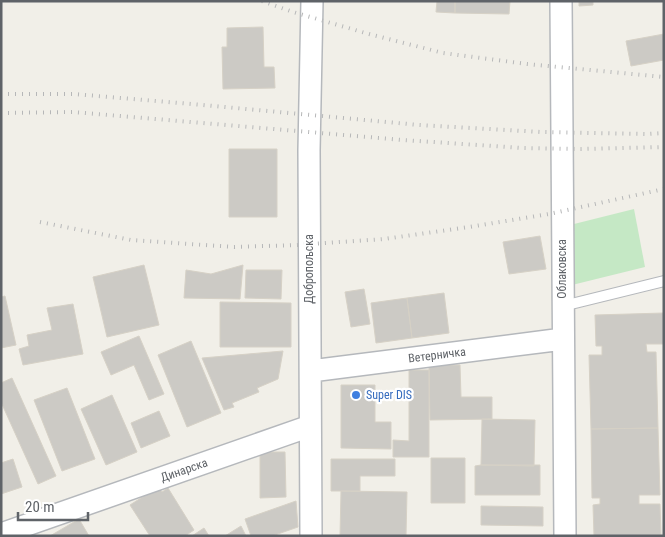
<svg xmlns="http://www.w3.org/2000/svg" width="665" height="537" font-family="'Roboto Condensed',sans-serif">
	<rect width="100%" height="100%" fill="#f1efe8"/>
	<path fill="#c5e8c5" d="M634,209L645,267L572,285L574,224Z"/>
	<path fill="#cccac5" stroke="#d6d1c6" d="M437,1H455V13L436,12Z
		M455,1H510L509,14L455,13Z
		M579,1H593V5L579,6Z
		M263,27L264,67H274L275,88L223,89L222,47H227V28Z
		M664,34V60L631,66L626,41Z
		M229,149H277V217H229Z
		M540,236L546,269L509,274L503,242Z
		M144,265L159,325L107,337L93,277Z
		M243,265L240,299L184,298L186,270L211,274Z
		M246,270H282L281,299L245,298Z
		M364,289L370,324L351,327L345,292Z
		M444,293L449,333L412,338L407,298Z
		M5,296L16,345L1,348V297Z
		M407,298L412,338L376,343L371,303Z
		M220,302L291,303V347H220Z
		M73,304L83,354L23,365L19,349L29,346L27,335L52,330L47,308Z
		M664,313V344H646L647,352H656L658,428L591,429L589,355H602V346H596L595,315Z
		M139,336L164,394L149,400L134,365L111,375L101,352Z
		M191,341L221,413L187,427L158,355Z
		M283,351L278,379L257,388L259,392L232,403L234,407L224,410L202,358Z
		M429,365H460L461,397H492V419L430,420Z
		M409,370H429V457H393V440L409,441Z
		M12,378L56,476L38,484L1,402V383Z
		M341,385H375V422H391V449L341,448Z
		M67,388L95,459L62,471L34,400Z
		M112,395L137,452L106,465L81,409Z
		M159,411L170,436L141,448L131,423Z
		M482,419L535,420L534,466L481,465Z
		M658,428L660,495H639V504H660L661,535L594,536L593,505L600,504V498H592L591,429Z
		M260,452H285L286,497L260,498Z
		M431,458H465V503H431Z
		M13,459L22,487L1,494V463Z
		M331,459H395V476H360V491H331Z
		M481,465H540V495H475V466Z
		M158,487L162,492L168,488L194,530L185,536H150L130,505Z
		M341,491L407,492L406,536H340Z
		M296,501L298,527L272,536H251L245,519Z
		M481,506L543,507V526L481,525Z
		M79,519L89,536H50Z
		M241,526L246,536H225Z
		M204,528L209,536H192Z"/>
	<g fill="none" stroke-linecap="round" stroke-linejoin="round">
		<defs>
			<path id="service" d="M563,306L664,281"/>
			<path id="minor" d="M561,1L565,536
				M311,371L563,339
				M1,534L310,426
				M311,536L309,150L312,1"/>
		</defs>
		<use href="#service" stroke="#b5b8bc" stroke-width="12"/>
		<use href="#minor" stroke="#b5b8bc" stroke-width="24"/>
		<use href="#service" stroke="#fff" stroke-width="10"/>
		<use href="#minor" stroke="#fff" stroke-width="21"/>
		<path stroke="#b6b7b8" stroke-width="4" stroke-dasharray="1 6" stroke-linecap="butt" d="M262,1L293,12L369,34L443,53L527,64L664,77
			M1,94H74L203,105L419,125L541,132L647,134L664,133
			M1,113L73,112L403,140L523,148L581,149L664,147
			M40,222L131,240L234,247L297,245L384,239L469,227L549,214L664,189"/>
	</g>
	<circle fill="#3f7fe0" stroke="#fff" stroke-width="2" cx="356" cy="395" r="5"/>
	<g text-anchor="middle" stroke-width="4.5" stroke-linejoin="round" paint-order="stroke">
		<g font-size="12" fill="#5f6368" stroke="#fff">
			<text transform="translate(309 269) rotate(-90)" y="4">Добропољска</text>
			<text transform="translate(562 269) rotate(-90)" y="4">Облаковска</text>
			<text transform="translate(437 355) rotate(-7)" y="4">Ветерничка</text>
			<text transform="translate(184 470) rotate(-19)" y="4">Динарска</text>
		</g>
		<g font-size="12" fill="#366cbe" stroke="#fff" text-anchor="start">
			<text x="366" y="399">Super DIS</text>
		</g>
	</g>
	<rect width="665" height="537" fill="none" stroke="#5f6368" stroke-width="5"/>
	<path d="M18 512v8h70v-8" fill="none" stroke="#5f6368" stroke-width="2.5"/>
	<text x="25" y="512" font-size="15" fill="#5f6368" stroke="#ffffff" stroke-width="4" paint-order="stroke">20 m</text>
</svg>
